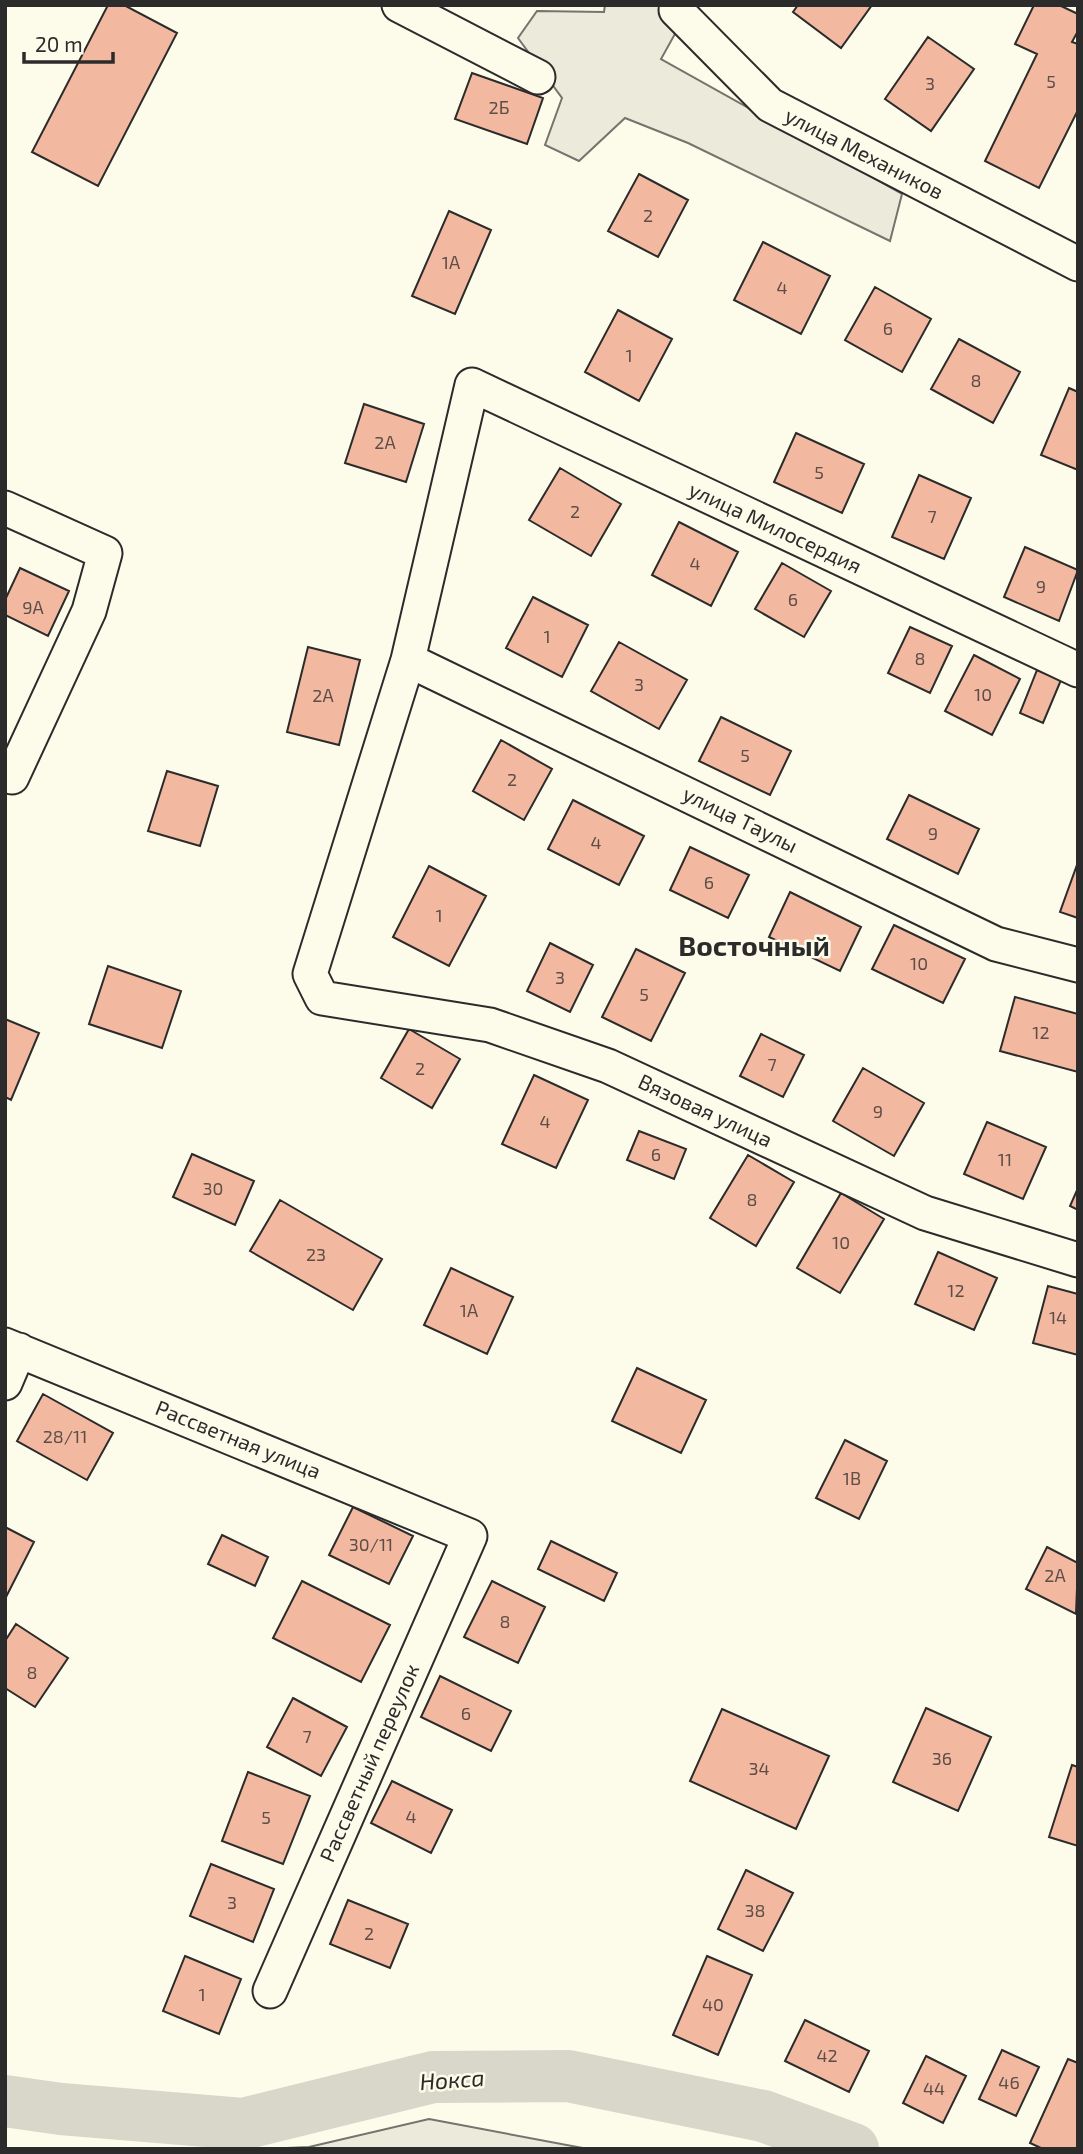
<svg xmlns="http://www.w3.org/2000/svg" width="1083" height="2154" font-family="'Exo 2',sans-serif">
	<rect width="100%" height="100%" fill="#fdfbea"/>
	<path fill="#ecebdb" stroke="#74746e" stroke-width="2" d="M605,5H691L661,59L902,194L890,241L688,143L625,118L579,161L545,145L562,98L518,38L537,11L604,12Z
		M429,2119L588,2149H264L309,2147Z"/>
	<g fill="none" stroke-linecap="round" stroke-linejoin="round">
		<path stroke="#d8d7c9" stroke-width="52" d="M5,2101L61,2109L243,2124L433,2077L568,2076L763,2116L853,2149"/>
	</g>
	<path fill="#f2b8a0" stroke="#2b2b2b" stroke-width="2" d="M108,5H124L177,33L98,186L32,152Z
		M798,5H872L841,48L793,12Z
		M1034,5H1059L1078,14V31L1072,42L1078,44V110L1039,188L985,161L1037,54L1015,44Z
		M928,37L974,69L931,131L885,99Z
		M472,73L543,98L527,144L455,119Z
		M639,174L688,200L658,257L608,231Z
		M449,211L491,230L455,314L412,296Z
		M763,242L830,276L801,334L734,300Z
		M875,287L931,319L902,372L845,340Z
		M618,310L672,339L639,401L585,372Z
		M959,339L1020,372L993,423L931,389Z
		M1069,388L1078,392V470L1041,455Z
		M364,404L424,424L406,482L345,463Z
		M796,433L864,464L842,513L774,482Z
		M560,468L621,504L591,556L529,520Z
		M919,475L971,498L944,559L892,537Z
		M679,522L738,552L711,606L652,575Z
		M1025,547L1078,570L1059,621L1004,597Z
		M782,563L831,591L804,637L755,609Z
		M20,568L69,591L48,636L5,615V600Z
		M533,597L588,625L562,677L506,648Z
		M910,627L952,646L930,693L888,673Z
		M619,642L687,680L659,729L591,691Z
		M308,647L360,660L339,745L287,732Z
		M974,655L1020,679L992,735L945,711Z
		M1037,670L1061,680L1043,723L1020,713Z
		M721,717L791,751L770,795L699,761Z
		M501,740L552,769L524,820L473,791Z
		M167,771L218,786L200,846L148,831Z
		M909,795L979,829L958,874L887,839Z
		M573,800L644,836L619,885L548,849Z
		M690,847L749,875L728,918L670,890Z
		M1078,862V918L1060,912Z
		M429,866L486,896L449,966L393,937Z
		M790,892L861,927L840,971L769,937Z
		M894,925L965,959L943,1003L872,969Z
		M550,943L593,965L570,1012L527,991Z
		M636,949L685,973L651,1041L602,1017Z
		M108,966L181,991L162,1048L89,1024Z
		M1015,997L1078,1014V1072L1000,1051Z
		M5,1019L39,1033L11,1100L5,1097Z
		M409,1029L460,1059L432,1108L381,1078Z
		M761,1034L804,1055L783,1097L740,1076Z
		M863,1068L924,1103L894,1156L833,1121Z
		M534,1075L588,1100L556,1168L502,1144Z
		M987,1122L1046,1147L1023,1199L964,1174Z
		M639,1131L686,1149L674,1179L627,1160Z
		M192,1154L254,1181L235,1225L173,1197Z
		M748,1155L794,1182L756,1246L710,1218Z
		M1078,1188V1210L1070,1206Z
		M841,1193L884,1219L840,1293L797,1268Z
		M280,1200L382,1259L353,1310L250,1251Z
		M938,1252L997,1278L974,1330L915,1304Z
		M451,1268L513,1297L487,1354L424,1325Z
		M1048,1286L1078,1294V1355L1033,1343Z
		M637,1368L706,1400L681,1453L612,1421Z
		M43,1394L113,1433L87,1480L17,1441Z
		M845,1440L887,1461L859,1519L816,1498Z
		M353,1507L413,1536L389,1584L329,1555Z
		M5,1527L34,1542L5,1599Z
		M222,1535L268,1557L255,1586L208,1564Z
		M551,1541L617,1573L604,1601L538,1569Z
		M1047,1547L1078,1563L1076,1614L1026,1589Z
		M302,1581L390,1625L361,1682L273,1638Z
		M492,1581L545,1607L518,1663L464,1637Z
		M16,1624L68,1658L35,1707L5,1688V1641Z
		M440,1676L511,1711L491,1751L421,1717Z
		M293,1698L347,1727L321,1776L267,1747Z
		M926,1708L991,1737L958,1811L893,1782Z
		M722,1709L829,1756L796,1829L690,1781Z
		M1072,1765L1078,1767V1846L1049,1837Z
		M248,1772L310,1796L283,1864L222,1841Z
		M392,1781L452,1810L431,1853L371,1823Z
		M211,1864L274,1889L253,1942L190,1916Z
		M746,1870L793,1893L763,1951L718,1929Z
		M348,1900L408,1924L390,1968L330,1944Z
		M185,1956L241,1979L219,2034L163,2011Z
		M707,1956L752,1975L718,2055L673,2035Z
		M805,2020L869,2051L849,2092L785,2061Z
		M1002,2050L1039,2067L1016,2116L979,2099Z
		M926,2056L966,2076L943,2123L903,2103Z
		M1068,2059L1078,2063V2149H1043L1030,2143Z"/>
	<g fill="none" stroke-linecap="round" stroke-linejoin="round">
		<defs>
			<path id="minor" d="M399,5L538,77
				M676,10L770,105L1078,264
				M5,508L105,553L89,611L12,777L5,774
				M408,660L996,944L1078,965
				M1078,670L472,385L408,660L310,974L322,998L490,1025L608,1066L925,1213L1078,1260
				M5,1345L470,1536L270,1991
				M5,1383L19,1350"/>
		</defs>
		<use href="#minor" stroke="#2b2b2b" stroke-width="37"/>
		<use href="#minor" stroke="#fdfbea" stroke-width="33"/>
	</g>
	<g text-anchor="middle" stroke-width="5" stroke-linejoin="round" paint-order="stroke">
		<g font-size="18" fill="#5d4e48">
			<text x="1051" y="88">5</text>
			<text x="930" y="90">3</text>
			<text x="499" y="114">2Б</text>
			<text x="648" y="222">2</text>
			<text x="451" y="269">1А</text>
			<text x="782" y="294">4</text>
			<text x="888" y="335">6</text>
			<text x="629" y="362">1</text>
			<text x="976" y="387">8</text>
			<text x="385" y="449">2А</text>
			<text x="819" y="479">5</text>
			<text x="575" y="518">2</text>
			<text x="932" y="523">7</text>
			<text x="695" y="570">4</text>
			<text x="1041" y="593">9</text>
			<text x="793" y="606">6</text>
			<text x="33" y="614">9А</text>
			<text x="547" y="643">1</text>
			<text x="920" y="665">8</text>
			<text x="639" y="691">3</text>
			<text x="983" y="701">10</text>
			<text x="323" y="702">2А</text>
			<text x="745" y="762">5</text>
			<text x="512" y="786">2</text>
			<text x="933" y="840">9</text>
			<text x="596" y="849">4</text>
			<text x="709" y="889">6</text>
			<text x="439" y="922">1</text>
			<text x="919" y="970">10</text>
			<text x="560" y="984">3</text>
			<text x="644" y="1001">5</text>
			<text x="1041" y="1039">12</text>
			<text x="772" y="1071">7</text>
			<text x="420" y="1075">2</text>
			<text x="878" y="1118">9</text>
			<text x="545" y="1128">4</text>
			<text x="656" y="1161">6</text>
			<text x="1005" y="1166">11</text>
			<text x="213" y="1195">30</text>
			<text x="752" y="1206">8</text>
			<text x="841" y="1249">10</text>
			<text x="316" y="1261">23</text>
			<text x="956" y="1297">12</text>
			<text x="469" y="1317">1А</text>
			<text x="1058" y="1324">14</text>
			<text x="65" y="1443">28/11</text>
			<text x="852" y="1485">1В</text>
			<text x="371" y="1551">30/11</text>
			<text x="1055" y="1582">2А</text>
			<text x="505" y="1628">8</text>
			<text x="32" y="1679">8</text>
			<text x="466" y="1720">6</text>
			<text x="307" y="1743">7</text>
			<text x="942" y="1765">36</text>
			<text x="759" y="1775">34</text>
			<text x="411" y="1823">4</text>
			<text x="266" y="1824">5</text>
			<text x="232" y="1909">3</text>
			<text x="755" y="1917">38</text>
			<text x="369" y="1940">2</text>
			<text x="202" y="2001">1</text>
			<text x="713" y="2011">40</text>
			<text x="827" y="2062">42</text>
			<text x="1009" y="2089">46</text>
			<text x="934" y="2095">44</text>
		</g>
		<g font-size="21" fill="#2b2b2b" stroke="#fdfbea">
			<text transform="translate(864 154) rotate(27)" y="7">улица Механиков</text>
			<text transform="translate(775 528) rotate(25)" y="7">улица Милосердия</text>
			<text transform="translate(740 820) rotate(26)" y="7">улица Таулы</text>
			<text transform="translate(705 1111) rotate(25)" y="7">Вязовая улица</text>
			<text transform="translate(238 1440) rotate(22)" y="7">Рассветная улица</text>
			<text transform="translate(370 1763) rotate(-66)" y="7">Рассветный переулок</text>
		</g>
		<g font-size="23" font-style="italic" fill="#2b2b2b" stroke="#fdfbea">
			<text transform="translate(452 2080) rotate(-4)" y="8">Нокса</text>
		</g>
		<g font-size="28" font-weight="bold" fill="#2b2b2b" stroke="#fdfbea">
			<text x="754" y="956">Восточный</text>
		</g>
	</g>
	<rect width="1083" height="2154" fill="none" stroke="#2b2b2b" stroke-width="14"/>
	<path d="M24 52v10h89v-10" fill="none" stroke="#2b2b2b" stroke-width="3.5"/>
	<text x="35" y="52" font-size="21" fill="#2b2b2b" stroke="#fdfbea" stroke-width="5" paint-order="stroke">20 m</text>
</svg>
